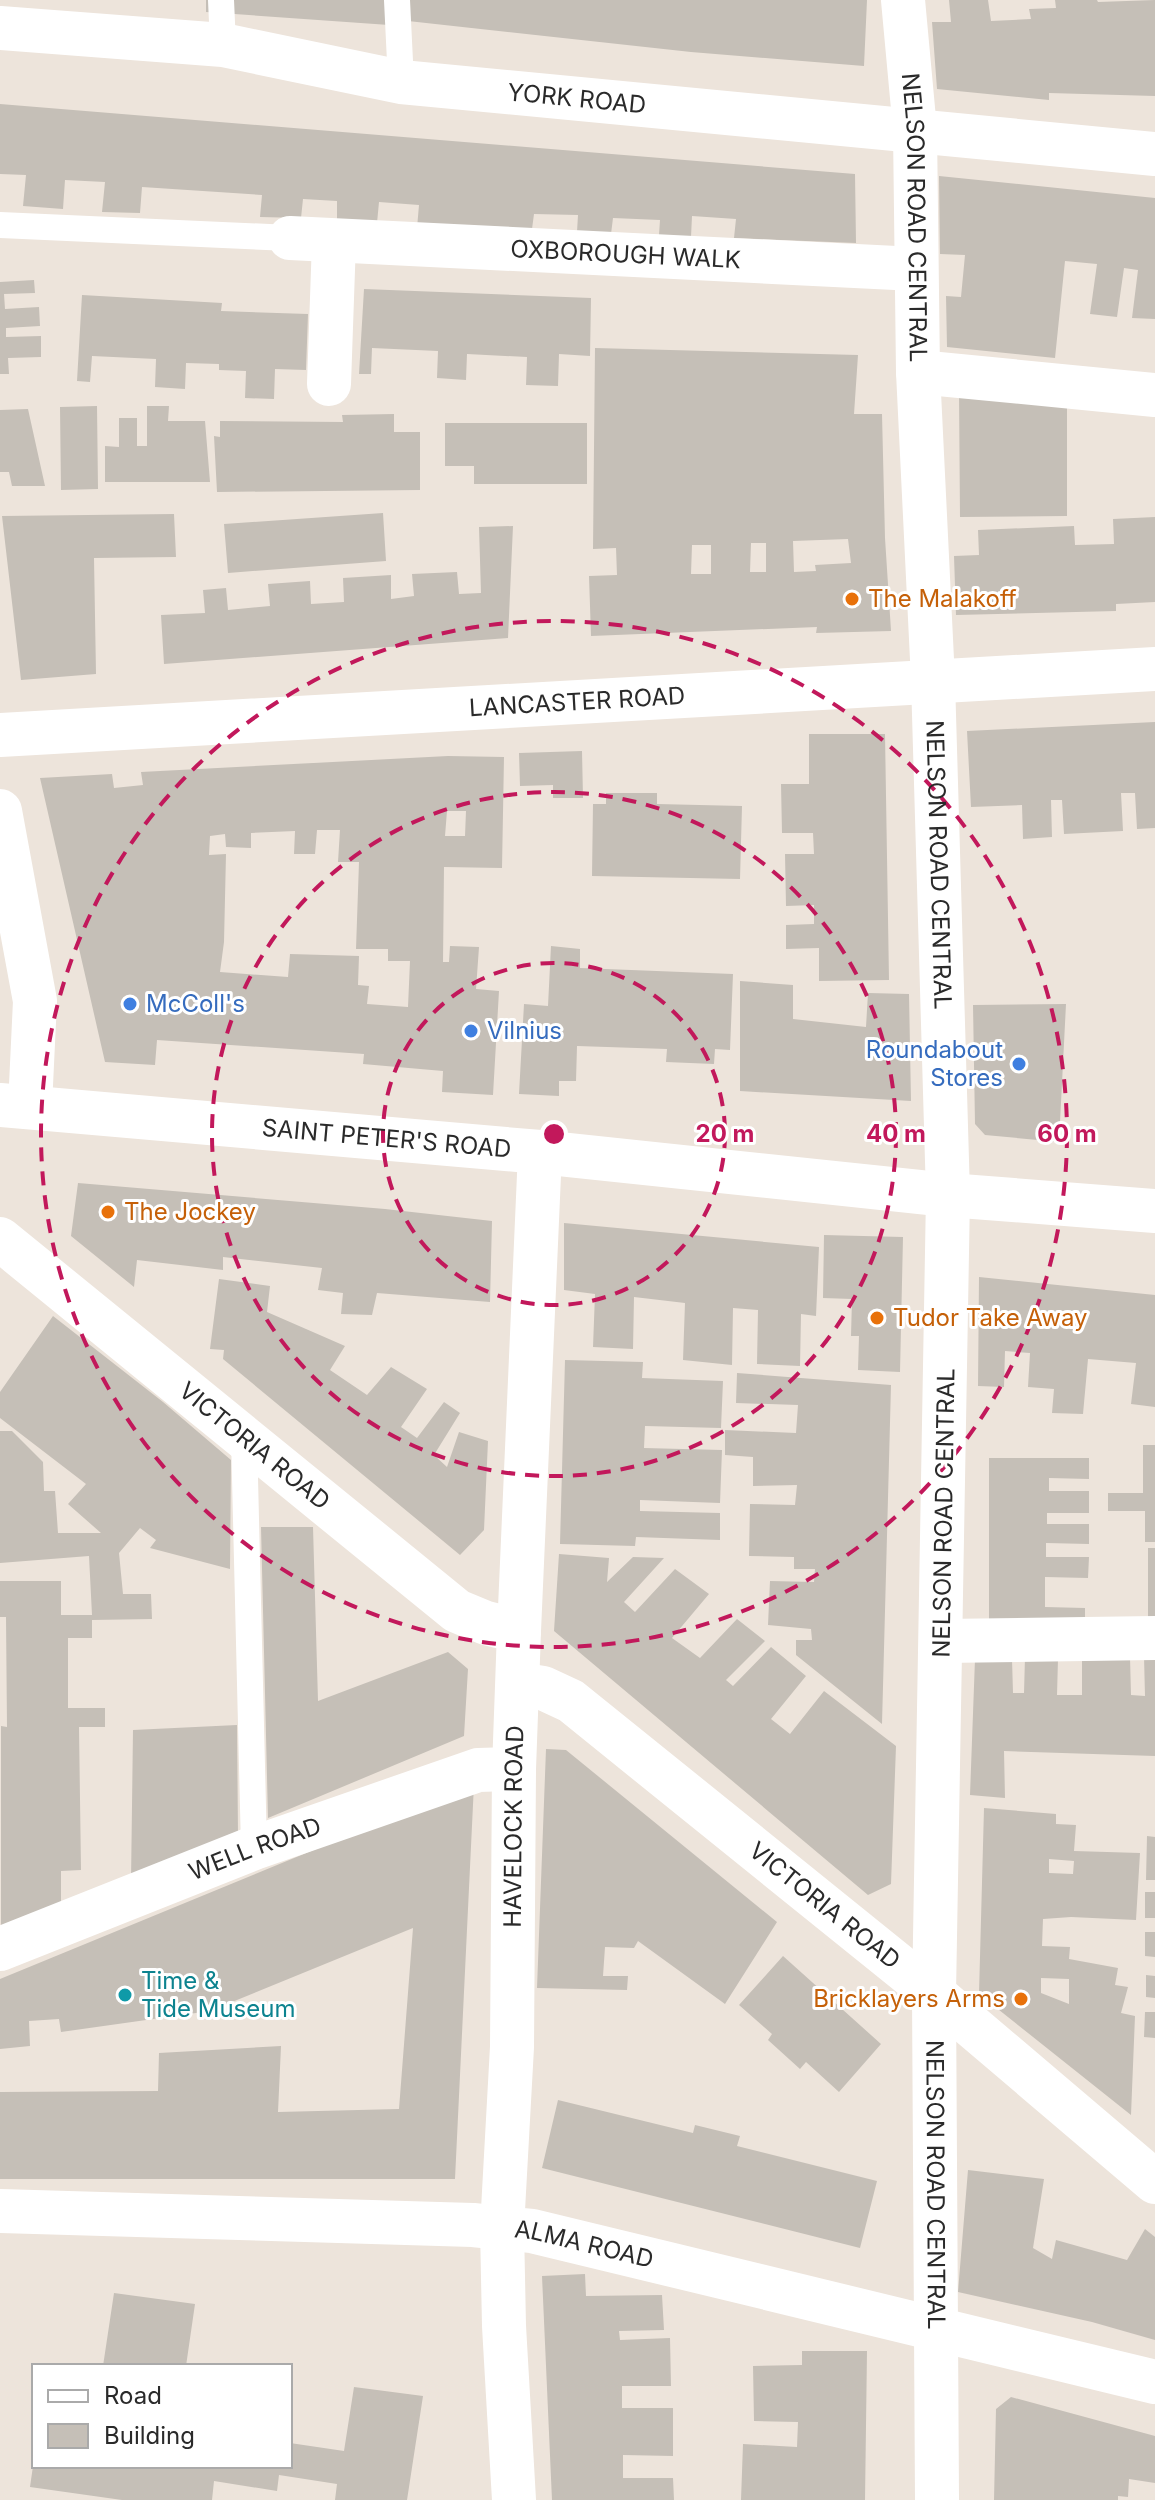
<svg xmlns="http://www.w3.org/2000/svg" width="1155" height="2500" font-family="Inter,sans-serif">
	<rect width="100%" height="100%" fill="#ede4db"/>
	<path fill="#c5bfb7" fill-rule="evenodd" d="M206,0H389V25L206,12Z
		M407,0H867L864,66L691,52L408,21Z
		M949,0H988L991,21L1031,19L1029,9L1056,8L1055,0H1097L1098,2L1155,0V96L1049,93V100L937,89L932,22H951Z
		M0,104L855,174L856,243L734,238L736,219L692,216L691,237L659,235L660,220L613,218L611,234L577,232L578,215L534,214L532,229L417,228L419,205L379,202L377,223L337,221V201L303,199L301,218L260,217L262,195L142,187L140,213L102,212L105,182L65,180L63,209L23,206L26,175L0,174Z
		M939,176L1155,198V319L1132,318L1138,270L1124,268L1117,317L1090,314L1097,264L1065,261L1055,358L947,347L946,296L961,297L965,255L940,254Z
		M34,280L35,293L4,294L5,309L39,307L40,326L6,328V337L41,336V357L8,358L9,374H0V282Z
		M364,289L591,298L590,356L559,354L558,386L526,385L527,357L467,354L466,380L437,378L438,351L372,348L371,374H359Z
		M82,295L222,303L221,311L308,314L306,370L275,369L274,399L245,398L246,371L219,370V364L186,363L185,389L155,387L156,359L92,356L90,382L77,381Z
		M595,348L858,355L854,414H882L885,538L891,631L816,633L817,627L591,636L589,576L617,575L616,548L593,549ZM848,539L851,563L815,565L816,571L794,572L793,541ZM751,543H766V572H750ZM692,545H711V574H691Z
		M959,391L1067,400V516L960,517Z
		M97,406L98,489L61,490L60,407Z
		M147,406H169L168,421H205L210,482H105V446L119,447V418H137V446H147Z
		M28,409L45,486H12L9,472H0V410Z
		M394,414V432H420V490L217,492L214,436L220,437V421L343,422L342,415Z
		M445,423H587V484H474V466H445Z
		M383,513L386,561L228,573L224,524Z
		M174,514L176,557L94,558L96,674L21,680L2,516Z
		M1155,517V602L1116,604V611L956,615L954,556L979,555L978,530L1074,526L1075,545L1114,544L1113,519Z
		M513,526L508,638L164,664L161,615L205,613L203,590L226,588L228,610L270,606L268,584L310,581L311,604L344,602L343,578L391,575V599L414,596L412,574L457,572L459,594L481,593L479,527Z
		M1155,722V828L1137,829L1135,793H1121L1123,831L1064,834L1062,800H1051L1052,837L1023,839L1022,805L971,807L967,731Z
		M809,734H885L889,980L819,981V948L786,949V925L814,924V905L786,906L785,854H814L813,833H782L781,784H809Z
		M582,751L583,798H553V785L520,786L519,753Z
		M448,756L504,757L502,868L444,867L443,962H449L450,946L479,947L476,989L499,991L493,1095L442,1092L443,1071L363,1064L364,1054L157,1040L155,1065L105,1062L40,778L112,774L114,788L143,785L141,772ZM447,811H466L465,836H445ZM317,830H340L338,862H359L356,949H388V961H410L408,1007L367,1004L369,986L358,985L359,956L290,954L288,977L220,972L224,942L226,854L209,855L210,836L225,834L226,847L251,848V833L295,831L294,854H315Z
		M606,793H657V804L742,806L740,879L592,876L593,804H606Z
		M551,946L580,949V968L733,974L730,1050L715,1049L714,1064L666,1062L667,1049L577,1046L576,1081H559V1096L519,1094L524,1004L548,1006Z
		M740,981L793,985V1019L866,1027L868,993L909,994L911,1101L740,1091Z
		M1066,1004L1059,1142L985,1135L975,1124L973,1005Z
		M78,1183L385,1209L492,1221L490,1302L377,1293L372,1315L341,1314L343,1293L318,1290L322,1268L223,1257V1270L137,1260L134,1287L71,1236Z
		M564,1223L819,1247L816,1316L801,1314L800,1366L757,1364L758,1310L733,1308L732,1365L683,1360L685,1303L634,1297L633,1349L593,1347L595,1294L564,1290Z
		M824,1235L903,1237L900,1372L858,1370L859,1336H851L852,1299L823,1298Z
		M979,1277L1155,1295V1407L1131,1404L1136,1363L1088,1359L1083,1414L1052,1413L1054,1389L1028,1387L1030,1353L1005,1351L1004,1387L978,1386Z
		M219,1279L270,1286L267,1312L345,1346L330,1370L367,1395L391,1367L427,1389L401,1427L417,1438L444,1402L460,1413L434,1455L447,1467L459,1432L488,1441L484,1530L460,1555L223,1359L224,1350L210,1349Z
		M53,1316L163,1402L231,1460L230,1569L150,1548L156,1540L140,1528L119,1553L123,1594H151L152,1619L92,1620V1638H68V1708H105V1727H79L81,1870L61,1871V1907L1,1928V1726L7,1727L6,1617H0V1581H61V1615H92L89,1556L0,1563V1431H12L43,1462L44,1491H55L58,1533H101L68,1504L86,1484L0,1418V1392Z
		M565,1360L643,1362L642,1378L723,1381L721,1428L645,1426L644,1448L722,1450L720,1503L640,1500V1511L720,1513V1540L636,1537L635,1546L560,1544Z
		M737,1373L891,1385L882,1724L796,1655V1640H812L811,1629L768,1625L770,1581L814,1582L815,1569H794V1557L749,1556L750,1504L795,1505L797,1485L753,1486V1457L725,1455V1430L796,1433L798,1405L736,1403Z
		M1143,1445H1155V1542H1145V1511H1108V1493H1143Z
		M989,1458H1089V1479L1049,1478V1491H1089V1513H1047V1524H1089V1544L1046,1543V1557H1089L1088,1578L1045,1577V1607L1085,1608V1623H989Z
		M261,1527H313L318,1701L448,1652L468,1669L464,1736L268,1818Z
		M1148,1548H1155V1622H1148Z
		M559,1554L609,1558L607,1582L633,1557L664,1558L624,1602L635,1612L675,1569L709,1594L672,1638L700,1658L737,1619L765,1641L726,1680L733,1686L771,1647L806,1676L771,1719L790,1734L824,1691L896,1746L891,1884L868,1895L554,1631Z
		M1082,1656L1130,1657L1131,1695L1145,1696L1144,1656H1155V1756L1004,1751L1005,1798L970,1795L975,1659H1012L1013,1693H1024L1025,1657L1058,1659L1057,1695H1082Z
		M237,1725L238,1835L131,1882L133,1730Z
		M546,1749L566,1750L777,1922L725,2004L638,1941L634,1948L605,1947L603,1976H628L627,1990L537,1988Z
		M474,1784L455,2179H0V2092L158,2091L159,2053L281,2046L278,2112L399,2109L413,1928L210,2011L61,2032L59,2019L29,2021L30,2046L0,2049V1979Z
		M984,1808L1056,1814V1824L1076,1825L1074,1851L1140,1853L1136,1920L1071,1917L1043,1919L1042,1946L1070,1947L1069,1959L1118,1968L1115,1985L1128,1987L1121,2013L1135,2016L1131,2115L979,1994ZM1049,1859L1074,1861L1073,1874L1049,1873ZM1041,1978L1069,1979V2004L1041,1993Z
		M1147,1836L1155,1837V1880H1146Z
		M1145,1892H1155V1918H1145Z
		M1145,1932H1155V1957L1145,1956Z
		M783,1956L881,2044L839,2092L806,2062L800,2069L768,2040L772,2034L739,2005Z
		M1146,1975L1155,1976V1998L1146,1997Z
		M1145,2012H1155V2038L1144,2037Z
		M558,2100L693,2133L695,2125L740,2136L737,2146L877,2181L860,2248L542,2168Z
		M968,2170L1044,2179L1033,2248L1052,2259L1056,2240L1127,2260L1145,2229L1155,2237V2340L1092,2322L958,2292Z
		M585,2274L586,2296L662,2295L664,2330L619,2331L620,2340L670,2338L671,2386H622V2408H673V2456L623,2455V2478H673L674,2500H552L542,2276Z
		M114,2293L195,2304L186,2366H103Z
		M802,2351H867L865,2500H741L743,2444L797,2447L798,2422L754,2421L753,2366L802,2365Z
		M354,2387L423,2396L407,2500H335L337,2484L279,2475L277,2491L214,2481L212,2500H122L30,2487L33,2466H290V2443L344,2451Z
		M1011,2397L1155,2436V2483L1129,2479L1128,2497L1118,2496V2500H994L996,2409Z"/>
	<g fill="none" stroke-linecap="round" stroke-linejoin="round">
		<path stroke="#fff" stroke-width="26" d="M221,0L223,45
			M397,0L401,82
			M0,225L290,238
			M244,1437L254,1848"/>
		<g stroke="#fff" stroke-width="44">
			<path id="s1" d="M0,28L223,45L401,82L1155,154"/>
			<path id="s2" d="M290,238L916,269"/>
			<path d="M918,372L1155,395"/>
			<path d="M329,384L334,241"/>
			<path id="s3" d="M0,735L1155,669"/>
			<path d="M0,811L35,1001L30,1106"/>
			<path id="s4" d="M0,1239L457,1611L486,1623L519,1631"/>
			<path d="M942,1641L1155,1638"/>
			<path id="s5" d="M518,1684L543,1688L571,1701L934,1994L1155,2182"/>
			<path id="s6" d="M0,1949L254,1848L478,1770L514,1769"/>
			<path id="s7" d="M0,2211L473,2225L532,2231L1155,2382"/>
			<path id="s8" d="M514,2500L504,2326L502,2228L512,2047L514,1769L519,1631L540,1152"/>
		</g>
		<g stroke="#fff" stroke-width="44">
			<path id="s9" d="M903,0L915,130L918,372L933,680L948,1195L934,1994L937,2500"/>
			<path id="s10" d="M0,1105L540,1152L948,1195L1155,1211"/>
		</g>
	</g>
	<g fill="none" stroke="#c2185b" stroke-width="4" stroke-dasharray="14 10">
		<circle cx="554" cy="1134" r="171"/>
		<circle cx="554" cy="1134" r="342"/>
		<circle cx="554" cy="1134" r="513"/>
	</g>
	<g fill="#e8710a" stroke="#fff" stroke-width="3">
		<circle cx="852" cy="599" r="8"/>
		<circle cx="108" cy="1212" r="8"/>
		<circle cx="877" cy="1318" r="8"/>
		<circle cx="1021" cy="1999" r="8"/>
	</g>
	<g fill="#3f7fe0" stroke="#fff" stroke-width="3">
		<circle cx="130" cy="1004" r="8"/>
		<circle cx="471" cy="1031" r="8"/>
		<circle cx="1019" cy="1064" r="8"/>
	</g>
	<circle fill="#0f9aa8" stroke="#fff" stroke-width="3" cx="125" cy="1995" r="8"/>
	<g text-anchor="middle" stroke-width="6" stroke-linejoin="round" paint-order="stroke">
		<g font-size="24" fill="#2a2a2a" stroke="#fff">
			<text dy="8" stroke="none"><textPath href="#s1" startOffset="582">YORK ROAD</textPath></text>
			<text dy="8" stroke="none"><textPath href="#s9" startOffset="218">NELSON ROAD CENTRAL</textPath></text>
			<text dy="8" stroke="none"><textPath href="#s2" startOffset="336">OXBOROUGH WALK</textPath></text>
			<text dy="8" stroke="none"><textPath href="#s3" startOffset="578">LANCASTER ROAD</textPath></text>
			<text dy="8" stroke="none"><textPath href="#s9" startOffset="866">NELSON ROAD CENTRAL</textPath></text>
			<text dy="8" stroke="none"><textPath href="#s10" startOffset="388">SAINT PETER'S ROAD</textPath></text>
			<text dy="8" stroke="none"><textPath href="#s4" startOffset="328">VICTORIA ROAD</textPath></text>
			<text transform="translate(944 1513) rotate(-89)" y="8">NELSON ROAD CENTRAL</text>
			<text dy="8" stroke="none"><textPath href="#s8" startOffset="674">HAVELOCK ROAD</textPath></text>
			<text dy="8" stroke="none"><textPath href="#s6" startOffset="274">WELL ROAD</textPath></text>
			<text dy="8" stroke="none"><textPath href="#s5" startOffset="382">VICTORIA ROAD</textPath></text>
			<text dy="8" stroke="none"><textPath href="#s9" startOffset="2186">NELSON ROAD CENTRAL</textPath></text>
			<text dy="8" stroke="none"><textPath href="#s7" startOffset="586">ALMA ROAD</textPath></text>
		</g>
		<g font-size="24" fill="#c56008" stroke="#fff" text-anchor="start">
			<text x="868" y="607">The Malakoff</text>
			<text x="124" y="1220">The Jockey</text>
			<text x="893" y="1326">Tudor Take Away</text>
			<text x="1005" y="2007" text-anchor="end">Bricklayers Arms</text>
		</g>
		<g font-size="24" fill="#366cbe" stroke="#fff" text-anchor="start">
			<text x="146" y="1012">McColl's</text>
			<text x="487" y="1039">Vilnius</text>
			<text x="1003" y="1058" text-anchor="end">Roundabout<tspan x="1003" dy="28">Stores</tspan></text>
		</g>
		<g font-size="24" fill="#0d838f" stroke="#fff" text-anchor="start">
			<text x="141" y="1989">Time &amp;<tspan x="141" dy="28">Tide Museum</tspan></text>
		</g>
	</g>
	<circle cx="554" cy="1134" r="12" fill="#c2185b" stroke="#fff" stroke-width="4"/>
	<g font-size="24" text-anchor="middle" font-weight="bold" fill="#c2185b" stroke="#fff" stroke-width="6" stroke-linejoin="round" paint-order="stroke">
		<text x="725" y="1142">20 m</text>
		<text x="896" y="1142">40 m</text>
		<text x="1067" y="1142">60 m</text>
	</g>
	<rect x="32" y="2364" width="260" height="104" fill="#ffffff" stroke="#aaaaaa" stroke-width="2"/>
	<rect x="48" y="2390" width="40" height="12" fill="#ffffff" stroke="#aaaaaa" stroke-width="2"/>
	<text x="104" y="2404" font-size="24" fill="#2a2a2a">Road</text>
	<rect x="48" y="2424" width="40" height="24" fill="#c5bfb7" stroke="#aaaaaa" stroke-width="2"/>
	<text x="104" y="2444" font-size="24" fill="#2a2a2a">Building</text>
</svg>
